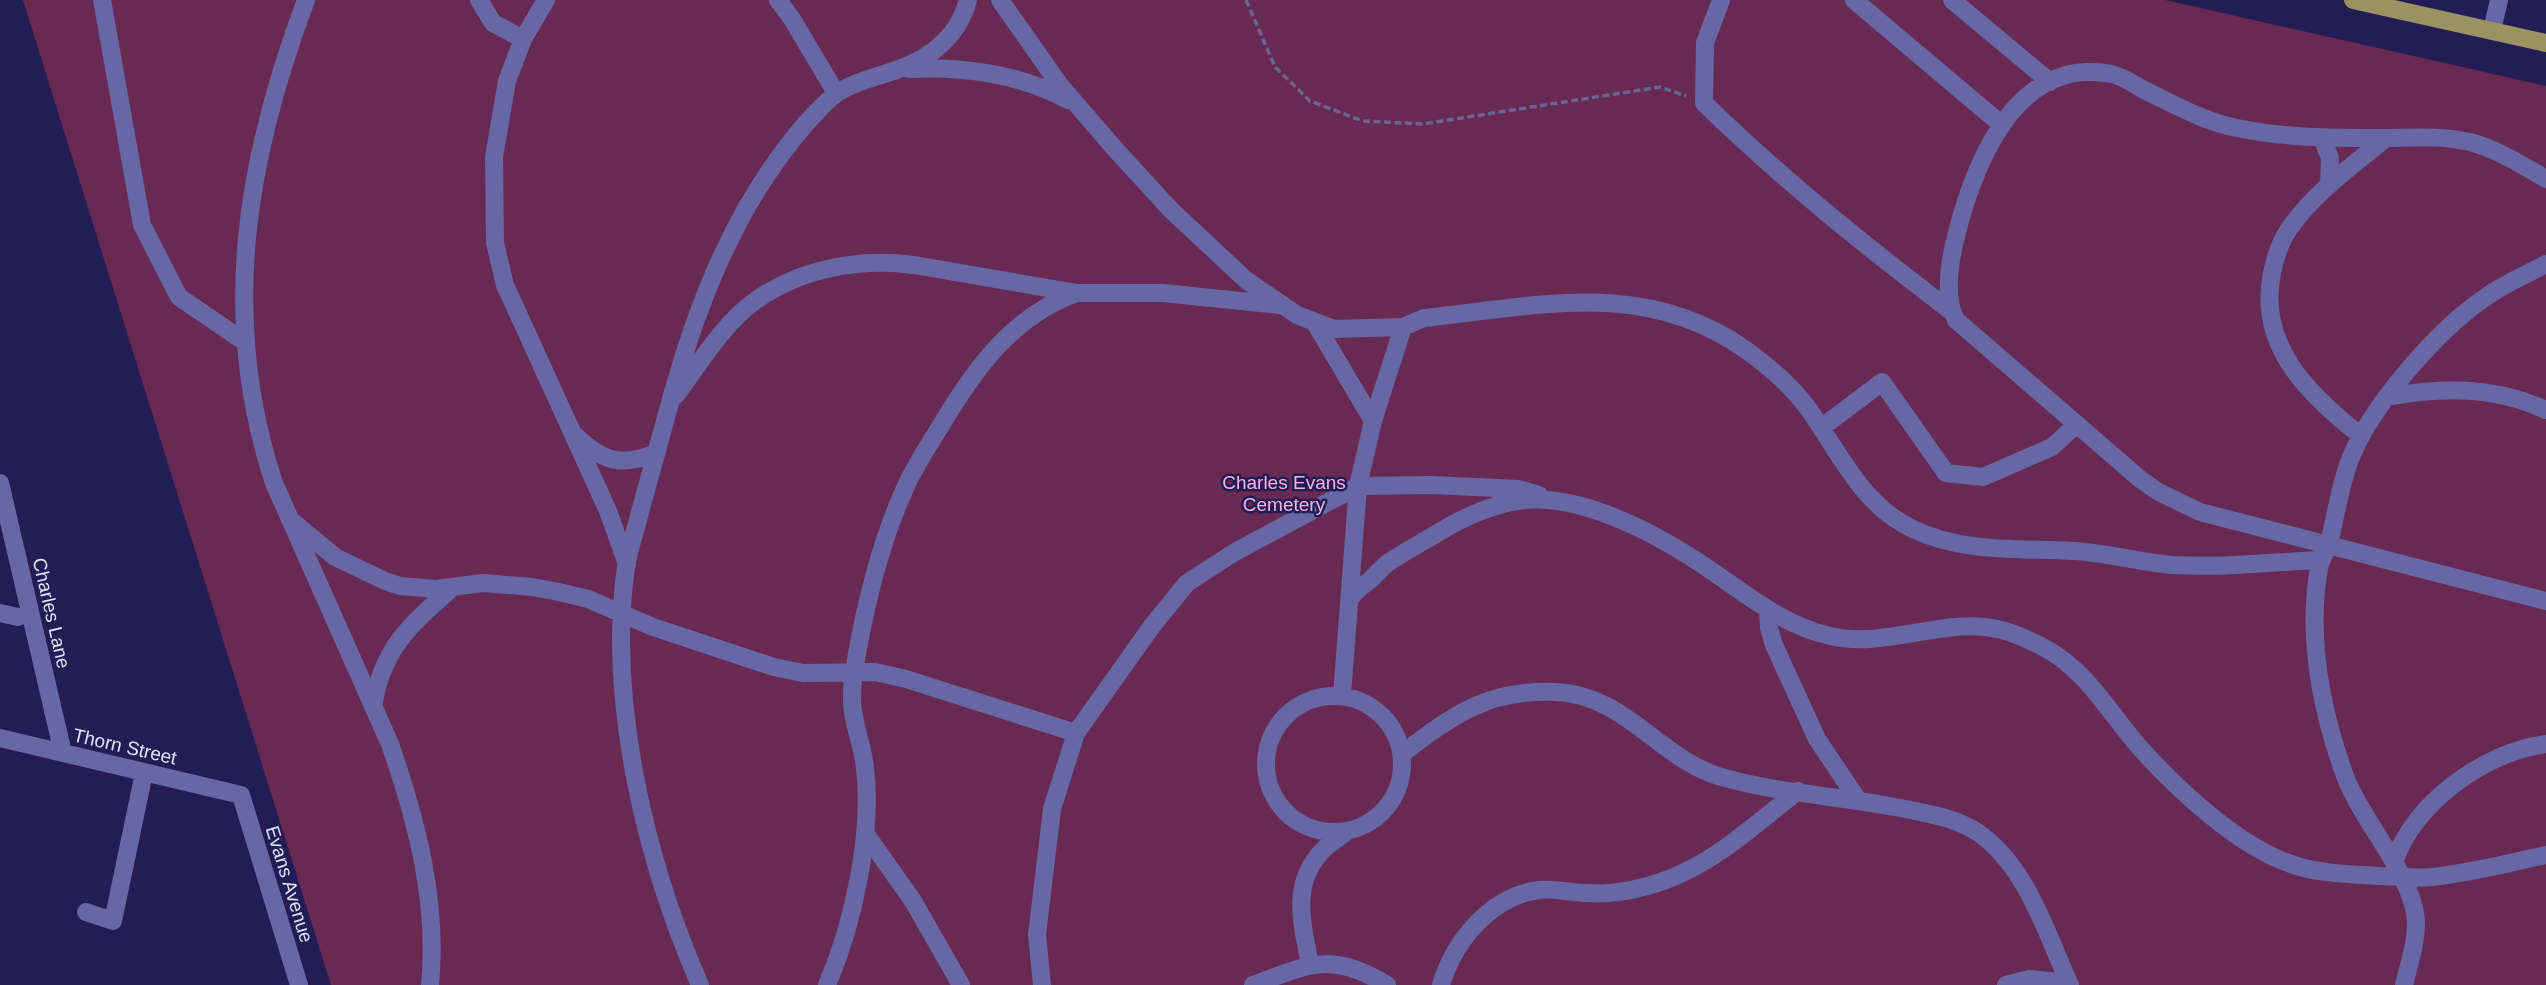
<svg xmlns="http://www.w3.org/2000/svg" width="2546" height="985" font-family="Helvetica,sans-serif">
	<rect width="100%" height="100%" fill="#231d55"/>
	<path fill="#682a53" d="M23,0H2165L2546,86V985H331Z"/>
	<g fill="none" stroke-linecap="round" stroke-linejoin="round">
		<path stroke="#696591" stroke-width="3.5" stroke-dasharray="7 3.5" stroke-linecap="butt" d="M1246,0L1275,67L1310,101L1363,121L1423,124L1660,87L1686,96"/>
		<path stroke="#6767a6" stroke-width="18" d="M102,0L142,225L179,297L245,342
			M306,0C246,160 219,317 274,483L390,744C417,822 438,902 430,985
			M479,0L493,23L523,39
			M546,0L523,39L507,81L494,157L495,243L505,285L608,511L627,564
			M778,0L792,19L836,93
			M1000,0L1059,84L1115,149L1171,210L1246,280L1297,315L1334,329L1403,327L1424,318C1538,306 1645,278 1746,350C1768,366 1791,385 1807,407C1839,451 1861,505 1913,529C1961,553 2022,548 2074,551C2107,553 2140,562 2173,565C2222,568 2272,562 2321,560
			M1721,0L1705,43L1704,103C1782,179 1864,245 1951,311
			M1854,0L2002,125
			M1952,0L2050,82
			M2492,30L2499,0
			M909,69C962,66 1020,74 1068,100
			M2322,138L2330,158L2329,184
			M2546,179C2522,165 2497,149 2470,142C2439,135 2410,138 2380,138C2332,138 2285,138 2237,128C2204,122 2174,104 2144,90C2134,84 2122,76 2111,74C2098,71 2076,71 2063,76C2010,92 1982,153 1966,201C1956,233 1939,289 1956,320L2140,479L2157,491L2200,512L2546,601
			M1315,323L1373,421
			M676,395C700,363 723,324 755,301C801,268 860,258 914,265L1077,293H1163L1279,305
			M2387,397C2442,387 2494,386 2546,410
			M1821,428L1882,382L1946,473L1983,477L2052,447L2077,424
			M2361,436C2309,395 2257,346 2272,273C2275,258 2280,242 2289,229C2315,192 2352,166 2386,138
			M577,437C604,462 621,467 656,453
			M0,483L63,753
			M293,522L335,557L385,581L400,586L436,589L483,583L532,587L559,592L588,599L653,627L774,667L803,673L875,672L906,679L1076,733
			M1350,599C1355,591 1362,586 1369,581C1376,575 1382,567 1389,562C1404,552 1421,543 1436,534C1463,517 1492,504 1524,500C1584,494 1658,535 1706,567C1746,594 1782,625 1830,636C1882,648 1934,622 1985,627C2006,629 2025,638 2043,647C2087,670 2109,713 2141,749C2179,791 2242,850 2297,866C2324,874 2351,874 2378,876C2396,876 2415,879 2432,877C2470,873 2509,863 2546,855
			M1768,610L1769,628L1774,645L1817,739L1858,800
			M0,613L18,617
			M1342,695L1358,486L1373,421L1403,327
			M1266 764a68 68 0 1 1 136 0a68 68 0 1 1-136 0Z
			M373,707C382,648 410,625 453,587
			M0,738L241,795L299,985
			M1402,754C1453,715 1488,689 1555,692C1624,694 1658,757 1718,776C1775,793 1837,796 1895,807C1924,813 1956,817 1980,834C2027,868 2046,932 2069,983
			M865,833L913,901L961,985
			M2394,863C2412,804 2486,751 2546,744
			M86,912L113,921L144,773
			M1310,964C1302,923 1290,883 1324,849C1330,843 1339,838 1346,832
			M700,985C646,862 607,701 626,567C629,548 636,530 640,512C650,475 660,439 670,403C698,300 737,202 808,121C817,112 826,101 836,94C855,81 878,77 899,69C932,57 959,35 968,0
			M827,985C853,925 873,833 865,768C863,744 851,720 852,696C852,678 856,660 859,643C869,590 883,536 906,486C916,464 930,443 943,422C976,367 1014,315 1077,293
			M1042,985L1037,935L1052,809L1076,733L1152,626L1187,583L1235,552L1358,486L1432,485L1519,489L1539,495
			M1253,985C1309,964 1331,951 1387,985
			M1441,985C1454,941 1491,896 1539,890C1555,888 1572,893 1587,893C1613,895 1641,889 1666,880C1716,862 1756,823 1798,791
			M2006,985L2029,979L2069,983L2070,985
			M2404,985C2409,964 2416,945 2416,923C2415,877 2362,822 2345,776C2324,718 2310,652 2316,590C2317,580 2318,568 2322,559C2325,552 2328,547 2330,539C2336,514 2340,487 2349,462C2369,408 2438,329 2486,297C2505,283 2526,275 2546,264"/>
		<path stroke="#9b9262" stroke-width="18" d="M2353,0L2546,43"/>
	</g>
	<g text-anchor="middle" stroke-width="5" stroke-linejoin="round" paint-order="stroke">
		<g font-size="19" fill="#fab2dd" stroke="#231d55">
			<text x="1284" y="489">Charles Evans<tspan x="1284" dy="22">Cemetery</tspan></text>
		</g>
		<g font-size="19" fill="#e1e3f9" stroke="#231d55">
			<text transform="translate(52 613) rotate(77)" y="7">Charles Lane</text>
			<text transform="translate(125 746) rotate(13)" y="7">Thorn Street</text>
			<text transform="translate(290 884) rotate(73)" y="7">Evans Avenue</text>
		</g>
	</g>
</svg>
